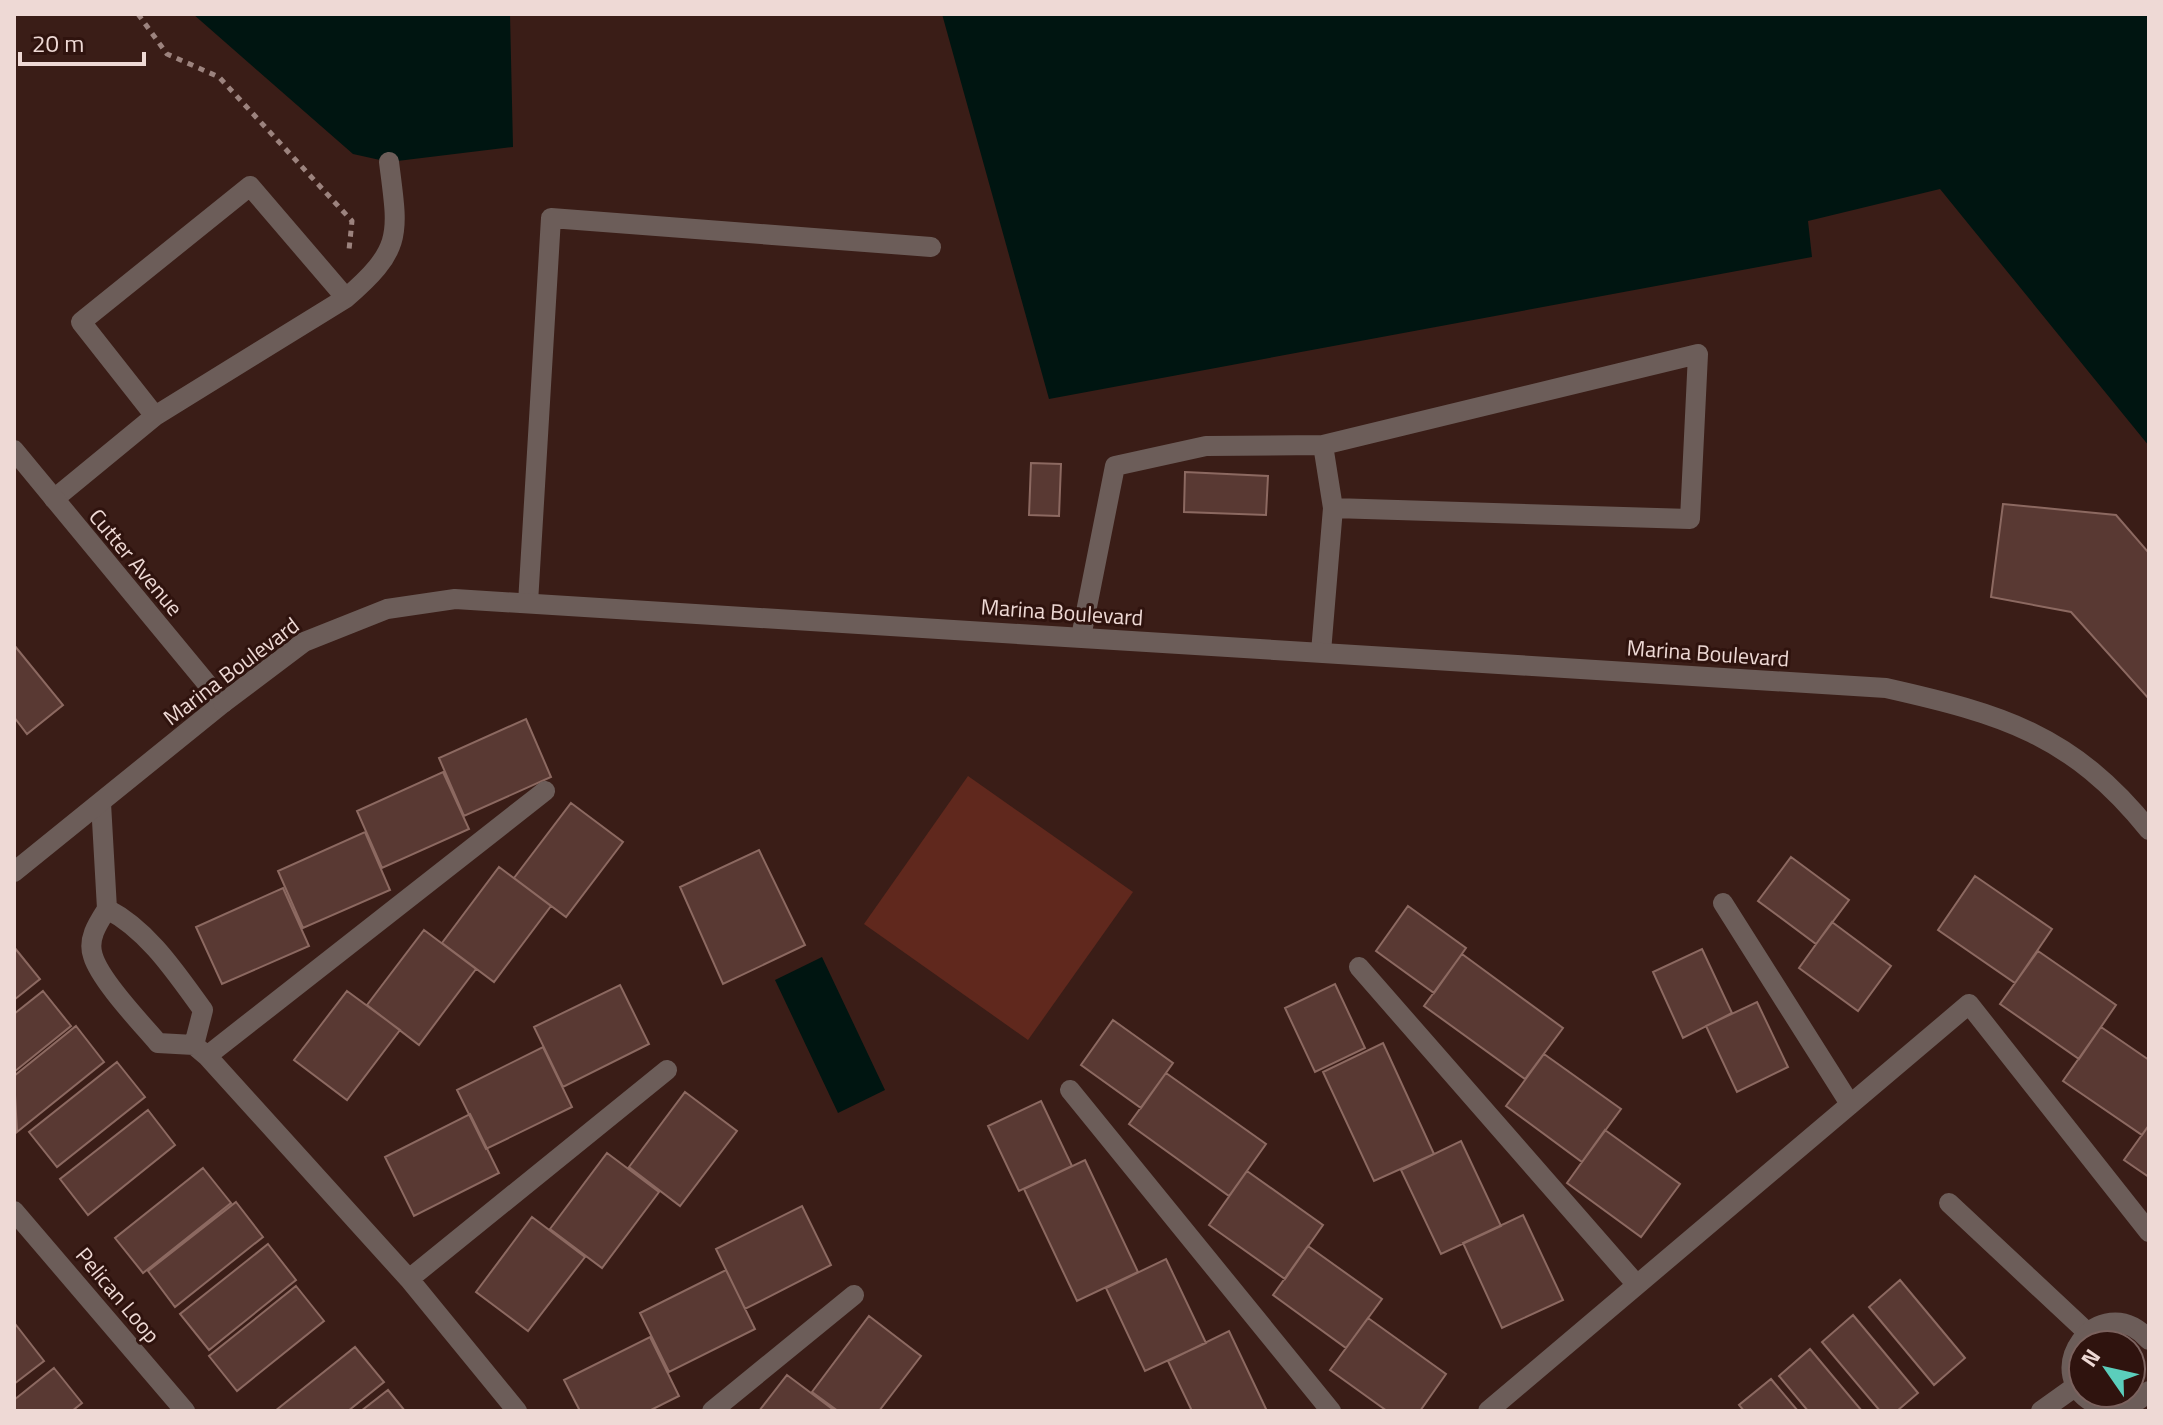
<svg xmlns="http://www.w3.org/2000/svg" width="2163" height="1425" font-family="'Titillium Web',sans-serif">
	<rect width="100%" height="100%" fill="#3a1d17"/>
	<path fill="#60281d" d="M968,776L1133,892L1028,1040L864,924Z"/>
	<path fill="#001511" d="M193,14H510L513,147L389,162L353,154Z
		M942,14H2149V446L1940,189L1808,221L1812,257L1049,399Z
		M822,957L885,1090L838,1113L775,980Z"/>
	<path fill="#593933" stroke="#8c6961" stroke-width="2" d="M1031,463L1061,464L1059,516L1029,515Z
		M1185,472L1268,476L1266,515L1184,512Z
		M2003,504L2116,515L2149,553V699L2071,612L1991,597Z
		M14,645L63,705L27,734L14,717Z
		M526,719L551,777L464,816L439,758Z
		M443,772L469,829L382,868L357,811Z
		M571,803L623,842L566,917L514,878Z
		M365,832L390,890L303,928L278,871Z
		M759,850L805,945L723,984L680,887Z
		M1791,857L1849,900L1816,944L1758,901Z
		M499,867L551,906L494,982L442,943Z
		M1975,876L2052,929L2015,983L1938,930Z
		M283,888L309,946L222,984L196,927Z
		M1408,906L1466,948L1434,993L1376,951Z
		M1832,922L1891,966L1858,1011L1799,968Z
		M424,930L476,969L419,1045L367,1005Z
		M14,947L40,979L14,1000Z
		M1702,949L1732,1013L1683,1038L1653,972Z
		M2038,951L2116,1005L2079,1059L2000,1004Z
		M1462,954L1563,1028L1525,1079L1424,1006Z
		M1335,984L1365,1048L1315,1072L1285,1008Z
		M620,985L649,1044L563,1087L534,1027Z
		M43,991L71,1026L14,1072V1014Z
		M347,991L400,1030L347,1100L294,1060Z
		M1757,1002L1788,1067L1737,1092L1706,1026Z
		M1113,1020L1173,1063L1141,1108L1081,1065Z
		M76,1026L104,1062L17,1132L14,1076Z
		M2101,1027L2149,1060V1125L2142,1135L2063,1081Z
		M1383,1043L1434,1154L1374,1181L1323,1072Z
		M543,1047L572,1107L486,1149L457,1090Z
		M1544,1054L1621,1109L1582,1162L1506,1106Z
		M117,1062L145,1097L57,1167L29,1132Z
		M1166,1073L1266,1144L1229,1196L1129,1124Z
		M685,1092L737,1131L680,1206L629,1167Z
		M1041,1101L1072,1166L1019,1191L988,1126Z
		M148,1110L175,1145L88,1215L60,1179Z
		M470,1114L499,1173L414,1216L385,1157Z
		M2149,1125V1177L2124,1160Z
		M1605,1130L1680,1184L1641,1237L1567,1183Z
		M1461,1141L1501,1226L1441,1254L1401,1170Z
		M607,1153L659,1192L602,1268L550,1229Z
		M1085,1160L1138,1272L1077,1301L1024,1189Z
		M203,1168L231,1203L143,1273L115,1238Z
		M1247,1171L1323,1225L1285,1279L1209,1225Z
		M236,1202L263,1237L175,1307L148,1271Z
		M802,1206L831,1265L745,1309L716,1249Z
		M1523,1215L1563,1300L1502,1328L1463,1243Z
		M532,1217L585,1257L528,1331L476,1292Z
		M268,1244L296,1280L209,1350L180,1314Z
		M1308,1246L1382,1299L1346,1348L1273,1295Z
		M1166,1259L1206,1343L1145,1371L1106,1288Z
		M726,1270L755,1329L669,1372L640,1313Z
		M1900,1280L1965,1358L1934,1385L1869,1307Z
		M296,1286L324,1321L237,1391L209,1356Z
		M1853,1315L1918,1393L1897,1411H1880L1822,1342Z
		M869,1316L921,1356L879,1411H838L812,1392Z
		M1368,1318L1446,1374L1420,1411H1387L1330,1370Z
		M16,1325L44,1361L14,1384V1327Z
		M1229,1331L1267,1411H1192L1168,1361Z
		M650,1337L679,1396L649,1411H580L564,1380Z
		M355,1347L384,1382L348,1411H275Z
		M1810,1349L1862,1411H1808L1779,1376Z
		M54,1368L82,1403L72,1411H14V1400Z
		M787,1375L835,1411H759Z
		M1771,1379L1798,1411H1744L1739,1405Z
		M388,1390L405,1411H361Z"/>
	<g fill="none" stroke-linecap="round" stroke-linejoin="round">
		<path stroke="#9c837e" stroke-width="5" stroke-dasharray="6 6" stroke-linecap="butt" d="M138,14L167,54L219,77L352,221L349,250"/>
		<path stroke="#6c5d59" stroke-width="20" d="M346,298C404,248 398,234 389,162
			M54,499L155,416L81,322L250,186L346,298L155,416
			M528,603L551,218L931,247
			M1081,637L1115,466L1206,446L1323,445
			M1321,652L1333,508L1323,445L1698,354L1690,519L1333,508
			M101,803L107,909
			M1723,903L1850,1104
			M1359,967L1637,1285
			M194,1045L203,1010C176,973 148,930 107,909C98,923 87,939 93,956C100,980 141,1023 158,1043L194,1045L207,1056L409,1279L517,1411
			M207,1056L545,791
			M1070,1090L1331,1411
			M1949,1203L2087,1332
			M409,1279L667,1070
			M712,1411L854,1295
			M1488,1411L1969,1004L2149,1232"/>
		<path stroke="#6c5d59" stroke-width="20" d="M14,450L223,703L14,872
			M14,1211L185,1411
			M2149,1340C2099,1284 2033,1378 2100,1406C2119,1414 2136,1404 2149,1391
			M2041,1411L2076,1386"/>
		<path stroke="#6c5d59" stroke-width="20" d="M223,703L304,642L387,609L455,599L1886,688C2001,714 2072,734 2149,830"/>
	</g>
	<g text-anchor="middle" stroke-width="6" stroke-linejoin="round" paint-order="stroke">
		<g font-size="22" fill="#eed9d5" stroke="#2f130e">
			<text transform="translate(136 562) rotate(50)" y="8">Cutter Avenue</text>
			<text transform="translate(1062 612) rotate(4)" y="8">Marina Boulevard</text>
			<text transform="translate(1708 653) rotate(4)" y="8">Marina Boulevard</text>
			<text transform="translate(231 671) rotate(-37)" y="8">Marina Boulevard</text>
			<text transform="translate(118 1295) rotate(50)" y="8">Pelican Loop</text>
		</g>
	</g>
	<rect width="2163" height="1425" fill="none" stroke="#eed9d5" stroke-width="32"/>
	<g transform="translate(2107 1369) rotate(304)"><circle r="38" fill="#2f130e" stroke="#7b625e" stroke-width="2"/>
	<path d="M0-6L14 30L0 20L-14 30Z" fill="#5bcebc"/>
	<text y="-12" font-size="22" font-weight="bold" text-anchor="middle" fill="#eed9d5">N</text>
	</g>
	<path d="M20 52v12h124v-12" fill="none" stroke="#eed9d5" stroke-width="4"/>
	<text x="32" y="52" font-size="24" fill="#eed9d5" stroke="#2f130e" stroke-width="6" paint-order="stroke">20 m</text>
</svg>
